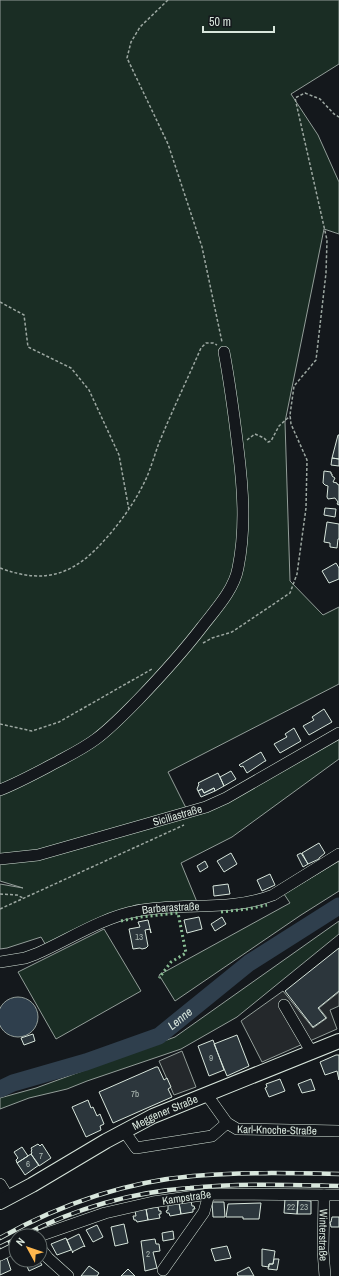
<svg xmlns="http://www.w3.org/2000/svg" width="339" height="1276" font-family="'Archivo Narrow',sans-serif">
	<rect width="100%" height="100%" fill="#14181c"/>
	<path fill="#1a2d24" stroke="#939e99" d="M0,0H339V64L291,94L318,135L339,182V234L324,229L285,422L290,581L323,615L339,607V684L168,772L190,816L339,739V759L232,837L181,863L197,902L136,905L120,911L47,947L41,937L7,948L0,949V884L23,888L0,881Z
		M339,861V891L301,915L175,1001L159,975L290,903L284,894Z
		M339,921V934L237,1017L181,1049L87,1081L67,1089L29,1098L0,1109V1098L36,1088L175,1037Z
		M104,929L141,991L56,1039L18,972Z"/>
	<path fill="#24282b" stroke="#939e99" d="M283,991L313,1028L327,1018L319,1008L339,992V1006L330,1010L337,1029L262,1062L241,1021Z
		M182,1051L196,1087L174,1095L159,1061Z"/>
	<path fill="#2f3f4d" stroke="#939e99" d="M-2 1017a20 20 0 1 1 40 0a20 20 0 1 1-40 0Z"/>
	<g fill="none" stroke-linecap="round" stroke-linejoin="round">
		<path stroke="#2f3f4d" stroke-width="17" id="s1" d="M0,1089L13,1083L86,1062L159,1036L249,963L339,906"/>
	</g>
	<path fill="#2c363c" stroke="#d8e6dc" d="M338,435H339V459L332,458Z
		M332,458L339,459V466L331,465Z
		M324,471L331,472V474H332V476L335,478L333,482L337,483V484L339,485V505L337,504L338,502L335,498L328,499L327,497L328,486L325,485L323,483Z
		M325,508L336,509L335,517L324,515Z
		M327,522L339,524V539H338L337,548L330,547V543L324,542Z
		M336,563L339,568V579L329,583L322,571Z
		M324,709L332,722L309,735L303,726L314,720L312,717Z
		M294,728L301,741L280,753L274,744L287,737L285,734Z
		M261,752L266,761H265L247,773L243,766L241,767L239,765Z
		M231,771L236,779L224,786L220,777Z
		M218,773L224,786L215,791L214,788L204,793L202,789L198,791L197,789L199,784L198,783Z
		M214,788L215,791L201,797L198,791L202,789L204,793Z
		M319,843L325,853L319,858V859L308,864L302,853Z
		M231,853L237,864L224,872L217,861Z
		M301,853L308,864L303,867L297,855Z
		M205,861L208,867L200,872L197,866Z
		M270,874L275,885L262,891L257,880Z
		M228,884L230,894L214,896L213,886Z
		M199,917L202,929L187,933L184,920Z
		M222,917L226,924L215,931L211,924Z
		M148,920L151,933L150,929L145,930L148,946L146,948L142,949L140,948L133,949L129,929L140,927L138,922Z
		M339,948V991L318,1008L326,1018L313,1027L285,991Z
		M33,1034L35,1041L24,1045L21,1038Z
		M237,1035L249,1066L227,1076L214,1044Z
		M213,1040L224,1070L209,1076L198,1046Z
		M336,1055H339V1080L337,1071L325,1075L320,1062Z
		M156,1067H158L164,1080L167,1078L171,1087L168,1089L172,1097L113,1123L99,1092Z
		M280,1079L285,1091L269,1097L265,1088L267,1087L266,1084Z
		M311,1079L315,1090L302,1093L298,1084Z
		M88,1100L91,1108L93,1107L97,1116L100,1114L104,1124L100,1126L101,1130L86,1137L72,1107Z
		M38,1144L40,1146L42,1144L51,1158L39,1166L31,1154L32,1153L31,1151L32,1150L31,1148Z
		M22,1147L28,1156L17,1163L16,1160L18,1158L14,1152Z
		M31,1154L39,1165L25,1175L17,1163Z
		M285,1199L298,1200L297,1214L284,1213Z
		M298,1200L311,1201V1214H297Z
		M191,1201L192,1206H194L195,1209H193V1212L181,1214L179,1203Z
		M212,1202H224L225,1217H213Z
		M179,1203L181,1214L170,1216L169,1213H167L166,1211L168,1210V1205Z
		M261,1203L259,1219H243V1217H226L228,1204Z
		M158,1207L159,1211H161V1214H159L160,1218L148,1220L146,1209Z
		M146,1209L148,1220L137,1222L136,1220H134L133,1216H136L135,1211Z
		M332,1217H339V1227H331L330,1222H331Z
		M124,1224L128,1243L115,1246L111,1227Z
		M97,1225L103,1237L93,1242L86,1230Z
		M173,1231L174,1239L163,1241L162,1233Z
		M79,1234L85,1247L84,1246L72,1252L73,1253L67,1240Z
		M66,1238L71,1250L57,1255L51,1244Z
		M155,1239L156,1244H159L160,1251L153,1252L157,1268L145,1271L141,1241Z
		M227,1246L231,1258L215,1261L211,1249Z
		M262,1249L275,1251L273,1264H269V1267L262,1266Z
		M7,1258L11,1270L0,1275V1261Z
		M274,1259H279L277,1270L268,1269L269,1264H273Z
		M17,1260H39L42,1265L29,1271L25,1262L19,1265Z
		M89,1266L99,1273L97,1276H81Z
		M249,1267L254,1276H238L237,1273Z
		M128,1269L135,1276H121Z"/>
	<g fill="none" stroke-linecap="round" stroke-linejoin="round">
		<defs>
			<g id="minor">
				<path d="M0,790C20,782 38,772 57,762C70,755 84,748 96,739C112,727 125,713 138,700C161,676 182,653 202,627C215,610 234,590 238,568C246,528 243,488 238,448C234,415 230,384 224,352"/>
				<path id="s2" d="M0,859L38,855L206,807L226,798L339,733"/>
				<path id="s3" d="M0,962L25,958L36,954C68,940 103,917 137,911C182,902 230,912 273,895L339,854"/>
				<path d="M284,1005L312,1053"/>
				<path id="s4" d="M207,1095L227,1123L237,1129L339,1131"/>
				<path d="M124,1131L136,1148L212,1136L227,1123"/>
				<path d="M0,1184L8,1197"/>
				<path id="s5" d="M324,1195L323,1251L325,1276"/>
				<path id="s6" d="M39,1236L105,1213L153,1202L209,1194L339,1195"/>
				<path d="M40,1248L48,1258L68,1276"/>
				<path d="M0,1255L16,1247"/>
				<path d="M163,1270L204,1212L209,1194"/>
			</g>
			<g id="major">
				<path id="s7" d="M0,1202L32,1185L106,1141L153,1116L339,1041"/>
			</g>
		</defs>
		<use href="#minor" stroke="#d8e6dc" stroke-width="12"/>
		<use href="#major" stroke="#d8e6dc" stroke-width="16"/>
		<path stroke="#9da8a2" stroke-width="1.5" stroke-dasharray="3 2" stroke-linecap="butt" d="M168,0L140,27L131,42L127,58L168,144L202,247L222,342
			M0,302L24,315L28,347L71,368L89,390L119,455L129,510
			M247,440L255,434L264,438L268,442L271,441L279,426L290,416
			M0,568C48,586 77,573 109,535C122,520 134,503 143,485C150,472 154,456 159,443C172,411 187,380 201,348L206,343H213L217,345
			M203,643L212,638L232,632L290,593L297,574L306,508L307,460L291,424L290,415L294,386L316,360L326,273L327,240L295,98L305,93L320,99L334,114L339,117
			M0,724L32,731L59,722L152,669
			M0,894L17,895L23,898
			M0,909L184,825"/>
		<use href="#minor" stroke="#14181c" stroke-width="11"/>
		<use href="#major" stroke="#14181c" stroke-width="14"/>
		<defs>
			<path id="rail" d="M22,1236C74,1209 132,1192 190,1188C239,1183 290,1185 339,1186
				M0,1238C59,1205 125,1182 193,1176C241,1172 290,1173 339,1174
				M0,1247L16,1239"/>
		</defs>
		<use href="#rail" stroke="#d8e6dc" stroke-width="4.5"/>
		<use href="#rail" stroke="#14181c" stroke-width="3" stroke-dasharray="9" stroke-linecap="butt"/>
		<path stroke="#8ac095" stroke-width="3" stroke-dasharray="2 3" stroke-linecap="butt" d="M221,912L247,909L267,905
			M121,921L140,917L178,913L186,953L171,962L159,978"/>
	</g>
	<g text-anchor="middle" stroke-width="3" stroke-linejoin="round" paint-order="stroke">
		<g font-size="9" fill="#adbab4">
			<text x="139" y="940">13</text>
			<text x="211" y="1061">9</text>
			<text x="135" y="1097">7b</text>
			<text x="41" y="1159">7</text>
			<text x="28" y="1167">6</text>
			<text x="291" y="1210">22</text>
			<text x="304" y="1210">23</text>
			<text x="148" y="1257">2</text>
		</g>
		<g font-size="11" fill="#d8e6dc" stroke="#14181c">
			<text dy="4" stroke="none"><textPath href="#s2" startOffset="183">Siciliastraße</textPath></text>
			<text dy="4" stroke="none"><textPath href="#s3" startOffset="181">Barbarastraße</textPath></text>
			<text dy="4" stroke="none"><textPath href="#s7" startOffset="188">Meggener Straße</textPath></text>
			<text dy="4" stroke="none"><textPath href="#s4" startOffset="86">Karl-Knoche-Straße</textPath></text>
			<text dy="4" stroke="none"><textPath href="#s6" startOffset="153">Kampstraße</textPath></text>
			<text dy="4" stroke="none"><textPath href="#s5" startOffset="40">Winterstraße</textPath></text>
		</g>
		<g font-size="12" font-style="italic" fill="#d8e6dc" stroke="#14181c">
			<text dy="4" stroke="none"><textPath href="#s1" startOffset="195">Lenne</textPath></text>
		</g>
	</g>
	<g transform="translate(28 1248) rotate(310)"><circle r="19" fill="#14181c" stroke="#626a69"/>
	<path d="M0-3L7 15L0 10L-7 15Z" fill="#ffb74d"/>
	<text y="-6" font-size="11" font-weight="bold" text-anchor="middle" fill="#d8e6dc">N</text>
	</g>
	<path d="M203 26v6h71v-6" fill="none" stroke="#d8e6dc" stroke-width="2"/>
	<text x="209" y="26" font-size="12" fill="#d8e6dc" stroke="#14181c" stroke-width="3" paint-order="stroke">50 m</text>
</svg>
